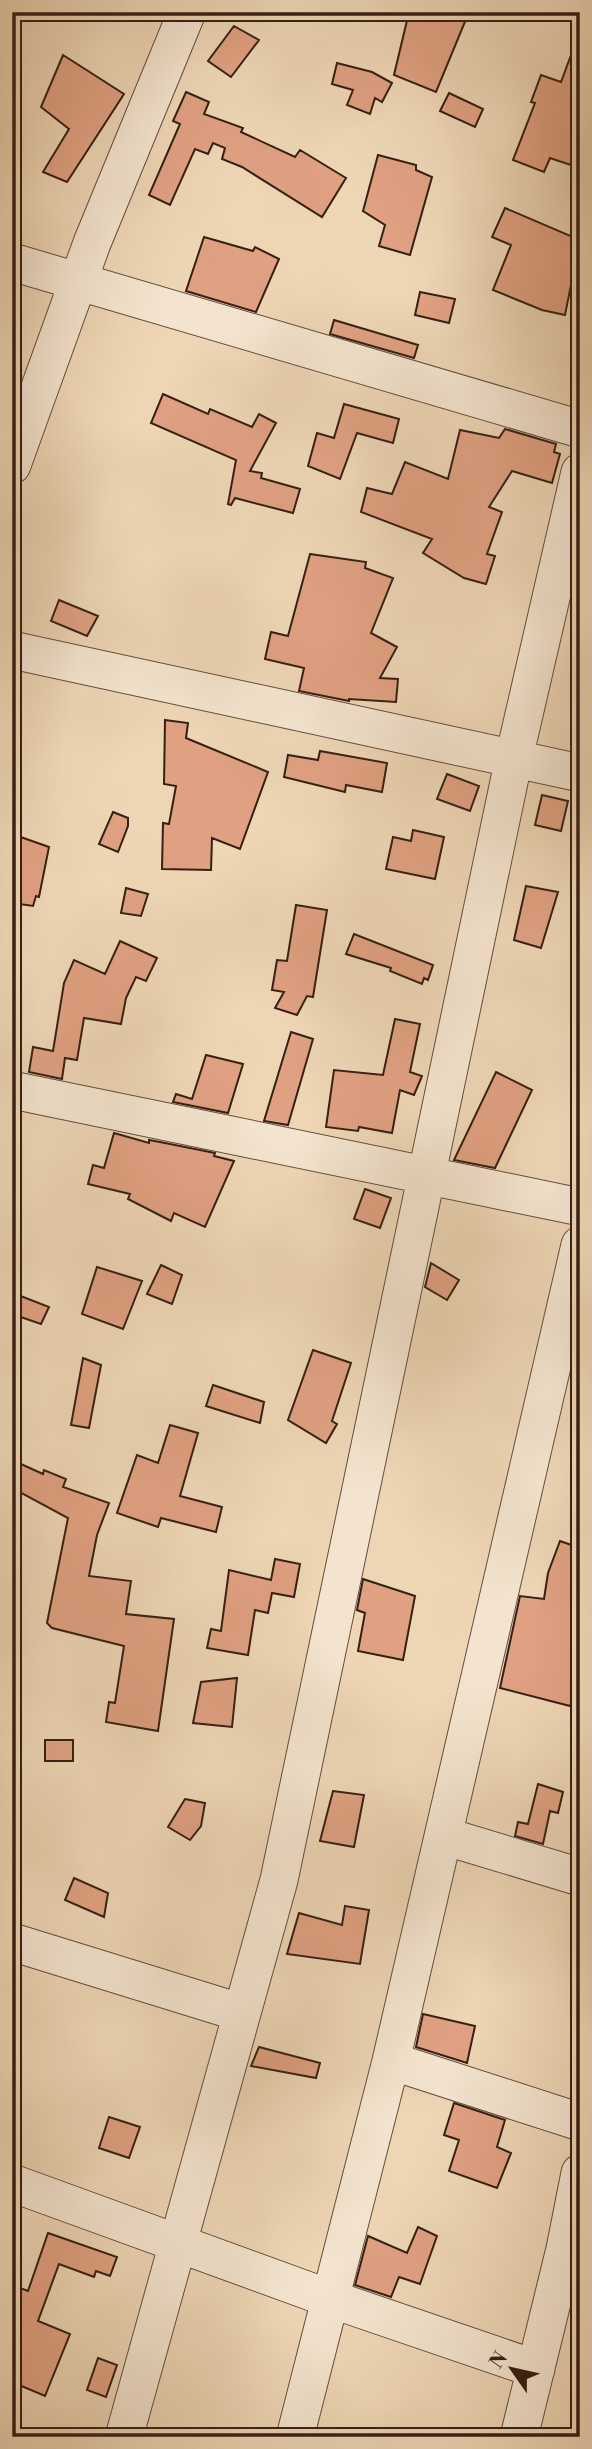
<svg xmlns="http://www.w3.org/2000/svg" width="592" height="2449" font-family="'Libre Bodoni',serif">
	<rect width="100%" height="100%" fill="#eed6b5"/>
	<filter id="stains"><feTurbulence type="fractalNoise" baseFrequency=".00286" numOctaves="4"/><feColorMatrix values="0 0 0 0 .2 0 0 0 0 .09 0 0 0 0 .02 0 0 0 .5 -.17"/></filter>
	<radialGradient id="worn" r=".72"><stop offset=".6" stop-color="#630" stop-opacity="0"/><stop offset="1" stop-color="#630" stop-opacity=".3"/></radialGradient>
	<path fill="#e0a182" stroke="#361f14" stroke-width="2" d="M409,12H469L436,92L394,75Z
		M234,26L259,40L231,77L208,61Z
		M577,39L580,168L550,158L544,172L513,160L535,103L531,102L541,75L561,82Z
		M63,55L124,94L67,182L43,172L69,129L41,107Z
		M337,63L372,72L392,83L382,102L375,98L370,114L347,105L353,90L332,84Z
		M186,92L209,102L204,114L243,128L241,132L295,157L300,150L346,178L322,217L242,167L222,159L225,148L213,143L208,154L195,149L170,205L149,195L180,124L173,121Z
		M449,93L483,109L475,127L440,111Z
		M378,155L416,165V170L432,177L410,255L379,246L385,225L363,211Z
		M505,208L580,240L565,315L542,310L493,290L511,245L492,237Z
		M204,237L253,251L255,247L279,259L256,312L186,291Z
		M420,292L455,299L449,323L415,315Z
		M334,320L418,345L414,358L330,334Z
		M163,394L208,414L210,409L252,427L259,414L276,423L250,471L262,473L261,478L300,489L293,513L235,498L231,505L228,504L236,460L151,423Z
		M344,404L399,419L393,443L357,433L340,479L308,466L317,433L334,438Z
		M505,429L556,444L554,452L560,454L552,483L512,471L489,507L502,512L487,554L495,556L486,584L464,578L423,553L432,539L361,512L367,488L392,494L405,462L448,479L460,430L499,438Z
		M310,554L366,562L365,568L393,578L371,633L397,647L380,678L398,679L396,702L349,699V701L299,691L304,668L265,659L271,632L288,636Z
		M59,600L98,616L87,636L51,621Z
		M165,720L188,723L186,738L268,772L240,849L212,838L211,870L162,869L163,823L169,824L176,786L164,784Z
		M320,751L387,763L382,792L346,785L345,792L284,777L288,755L318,760Z
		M447,774L479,786L470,811L437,799Z
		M542,795L568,801L561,831L535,825Z
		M113,812L128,818V826L118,852L99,844Z
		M413,830L444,837L435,879L386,869L393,837L411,841Z
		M12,834L49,847L39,897L36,896L33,906L12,903Z
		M526,886L558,892L541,948L514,940Z
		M126,888L148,894L141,916L121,913Z
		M296,905L327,910L313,997L307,996L297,1015L275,1008L284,992L272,990L277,960L287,961Z
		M354,934L433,965L428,980L424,978L422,984L390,971L391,968L346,954Z
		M120,941L157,958L146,981L136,977L126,998L121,1024L84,1018L77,1060L65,1058L62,1079L29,1072L33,1047L53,1051L64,983L74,960L105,974Z
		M395,1019L420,1024L410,1072L422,1076L414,1095L400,1090L392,1133L359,1127L358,1131L326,1127L334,1070L383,1075Z
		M291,1032L313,1039L288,1125L264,1121Z
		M206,1055L243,1064L228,1113L173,1102L176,1094L192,1099Z
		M496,1072L532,1090L495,1168L454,1160Z
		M114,1133L149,1143V1140L160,1142L215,1153L214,1156L234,1161L205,1227L174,1213L171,1221L128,1199L130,1194L88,1184L93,1165L104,1168Z
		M365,1189L391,1198L380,1228L354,1219Z
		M431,1263L459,1280L447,1300L425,1287Z
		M161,1265L182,1275L172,1304L147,1294Z
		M97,1267L142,1281L123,1329L82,1314Z
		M18,1295L49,1307L41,1324L12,1314Z
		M313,1350L351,1363L332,1421L337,1424L326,1443L288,1420Z
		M83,1358L101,1365L89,1428L71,1425Z
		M213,1385L264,1402L260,1423L206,1406Z
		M170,1425L198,1433L180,1496L222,1507L216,1532L161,1518L158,1527L117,1513L137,1455L158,1463Z
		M12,1460L43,1474L44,1470L66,1479L63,1487L109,1503L97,1535L89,1576L131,1581L126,1614L174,1619L158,1731L106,1722L109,1702L115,1703L124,1646L52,1628L47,1623L68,1518L12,1488Z
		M560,1541L580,1548V1702L573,1700L570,1706L500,1688L520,1596L544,1599L548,1573Z
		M275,1559L300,1564L294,1597L272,1593L268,1613L255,1610L248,1655L207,1648L211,1629L221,1631L229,1570L271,1580Z
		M363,1579L415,1596L403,1660L358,1651L365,1613L357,1610Z
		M237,1678L232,1727L193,1723L201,1682Z
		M45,1740H73V1761H45Z
		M538,1784L563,1792L558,1813L550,1811L543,1844L515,1836L518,1822L528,1824Z
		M333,1791L364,1795L354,1847L320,1841Z
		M185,1799L205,1803L201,1826L190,1840L168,1827Z
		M74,1878L108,1893L104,1917L65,1900Z
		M345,1906L369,1910L360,1964L287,1954L299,1913L342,1925Z
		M423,2014L475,2026L467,2063L416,2047Z
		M259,2047L320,2063L316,2078L251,2066Z
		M454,2103L505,2120L497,2147L511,2153L497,2188L449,2171L459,2140L444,2135Z
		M109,2117L140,2127L129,2158L99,2148Z
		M418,2227L437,2236L420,2284L399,2277L391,2297L355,2285L368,2236L407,2253Z
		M48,2233L117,2257L110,2276L96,2271L94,2277L59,2264L38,2321L70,2334L45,2396L12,2382V2285L28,2291Z
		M98,2358L117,2365L106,2397L87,2390Z"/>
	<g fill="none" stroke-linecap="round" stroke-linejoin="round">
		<defs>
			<path id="minor" d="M12,262L580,429
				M12,465L92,243L187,12
				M12,650L580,773
				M12,1090L580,1207
				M444,1836L580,1877
				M12,1942L242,2013
				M391,2061L580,2122
				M12,2183L331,2299L536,2369
				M124,2437L279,1880L514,758L580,472
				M295,2437L391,2061L580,1245
				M519,2437L565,2249L580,2173"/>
		</defs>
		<use href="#minor" stroke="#644d3c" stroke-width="39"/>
		<use href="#minor" stroke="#f4e4cf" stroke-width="37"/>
	</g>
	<rect width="592" height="2449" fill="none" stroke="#eed6b5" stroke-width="42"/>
	<rect x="14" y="14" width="564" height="2421" fill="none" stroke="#361f14" stroke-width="3.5"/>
	<rect x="21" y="21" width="550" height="2407" fill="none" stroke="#361f14" stroke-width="2"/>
	<g transform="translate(512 2369) rotate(304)" stroke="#f4e4cf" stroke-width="5" paint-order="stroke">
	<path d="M0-5L12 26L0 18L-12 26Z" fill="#361f14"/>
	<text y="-10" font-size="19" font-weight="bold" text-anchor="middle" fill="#361f14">N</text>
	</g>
	<rect width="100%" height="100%" filter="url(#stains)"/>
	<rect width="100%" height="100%" fill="url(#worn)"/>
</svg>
